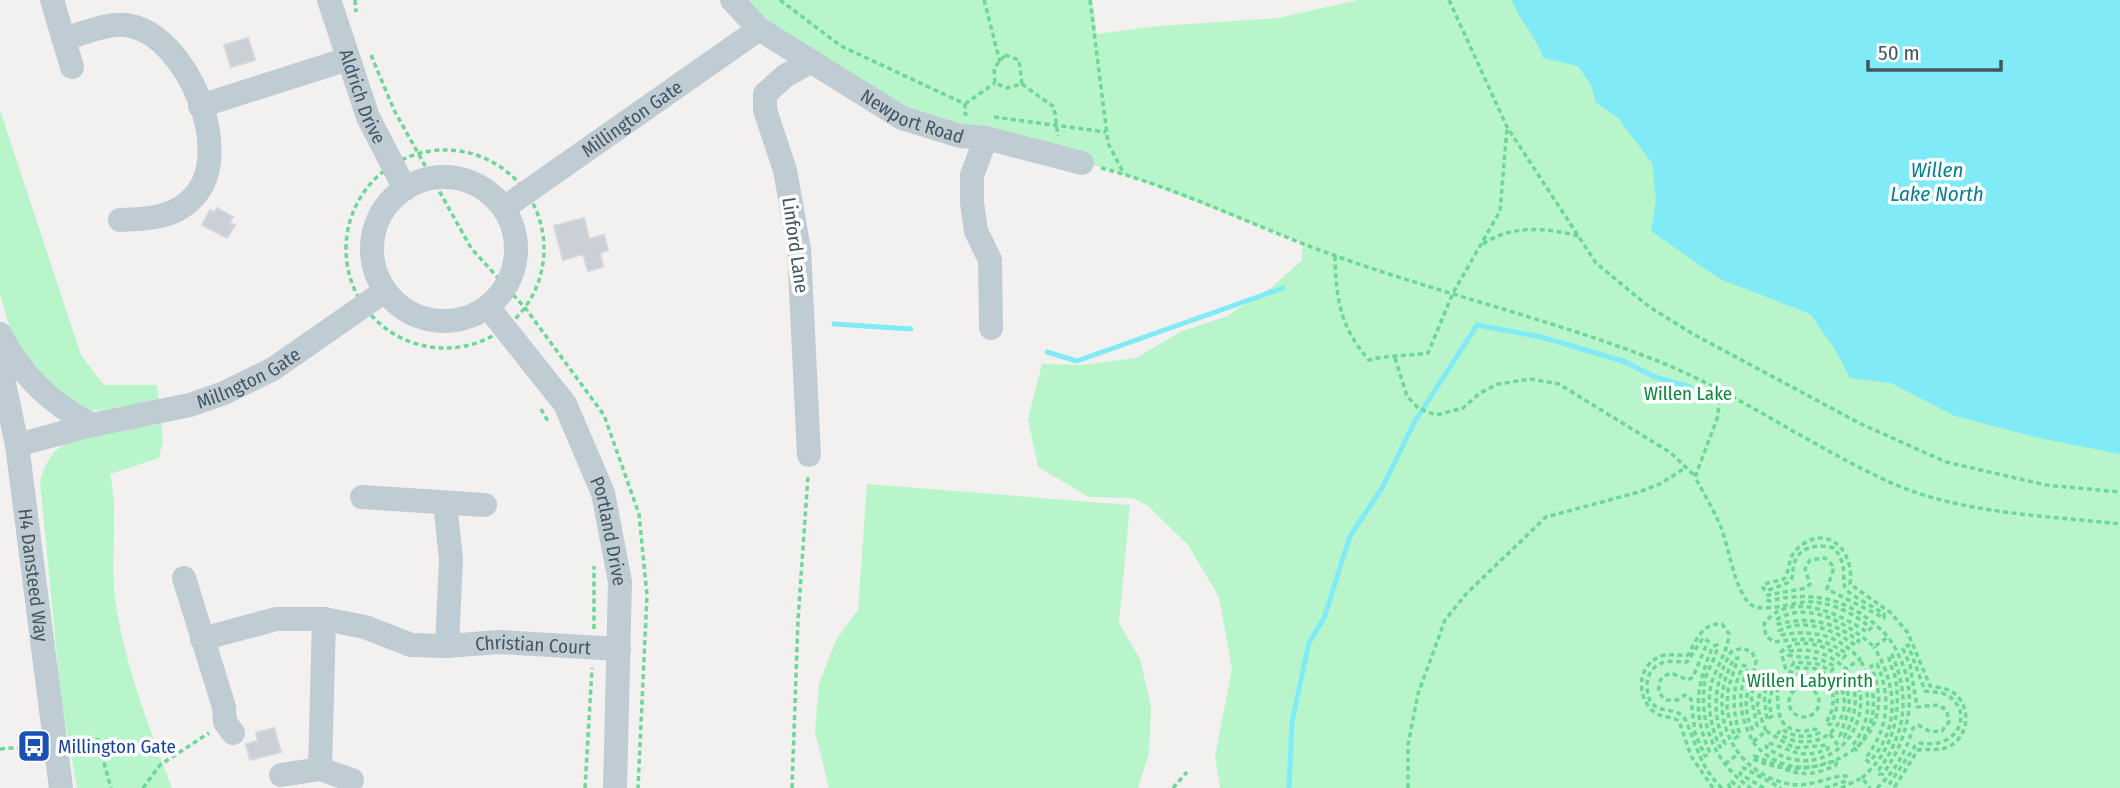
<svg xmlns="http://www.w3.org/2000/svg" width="2120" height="788" font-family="'Fira Sans Condensed',sans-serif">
	<rect width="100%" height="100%" fill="#f3f0f0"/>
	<path fill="#b9f5ca" d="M732,0H1092L1097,34L1158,26L1278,18L1358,0H2120V788H1220L1215,756L1232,669L1219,597L1188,545L1148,506L1133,498L1089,497L1038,467L1028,419L1042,364L1081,365L1136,358L1180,332L1225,317L1272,287L1302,260L1303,243L1113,170L923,126Z
		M0,110L81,355L104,385H157L159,401L109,411L86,410L49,390L11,332L0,294Z
		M161,423L163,440L159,458L110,474C119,515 110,557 115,598C124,664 149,726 172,788H77L61,699L40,481C44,469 48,456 59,448C82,432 132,428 161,423Z
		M867,484L1130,505L1119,623L1140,659L1151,706L1149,753L1138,788H829L815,732L819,684L836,640L858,610Z"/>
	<path fill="#81eaf7" d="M1512,0H2120V454L2039,438L1955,416L1891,383L1850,378L1835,349L1810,314L1720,279L1651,231L1656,200L1652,163L1618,118L1596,103L1591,85L1578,66L1543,58C1535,33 1520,23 1512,0Z"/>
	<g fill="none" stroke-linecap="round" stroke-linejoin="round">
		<path stroke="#81eaf7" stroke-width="5" d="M834,324L911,329
			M1047,352L1077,361L1283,288
			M1289,788L1292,722L1309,643L1324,618L1350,536L1382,488L1414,423L1477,325L1541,337L1623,361L1655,377L1690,387"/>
	</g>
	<path fill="#cbd0d6" stroke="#d3d7dc" stroke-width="2" d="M248,38L255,60L231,67L224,45Z
		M217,208L233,217L229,223L235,225L227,238L202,225L210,210L215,212Z
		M584,218L589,239L604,235L608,250L600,253L603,267L588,271L583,254L563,260L554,226Z
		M274,728L281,752L250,760L246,744L258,741L256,733Z"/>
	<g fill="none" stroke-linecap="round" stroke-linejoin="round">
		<path stroke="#6dd798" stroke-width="3.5" stroke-dasharray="5 3.5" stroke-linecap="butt" d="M355,0L356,12
			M780,0L841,46L965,104V114L969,115
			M984,0L1000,62
			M1090,0L1108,143L1124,174
			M1449,0L1507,127L1596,263L1648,306L1693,334L1861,424L1946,462L2046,485L2120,492
			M371,55L394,110L471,248L526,309L604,415L639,514L647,595L638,788
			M1005,55L1019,60L1022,84L1007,88L995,83L994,68Z
			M1022,84L1054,107L1058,136
			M965,104L995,83
			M994,117L1106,132
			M346 249a99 99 0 1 1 198 0a99 99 0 1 1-198 0Z
			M1101,168C1182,189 1257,228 1336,256C1442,294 1553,320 1658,361C1737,393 1808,444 1885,480C1957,514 2042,515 2120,524
			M1483,244C1513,224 1546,228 1579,236
			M1335,256C1336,299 1340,327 1369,360C1387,355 1408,356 1428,353L1453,293L1500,211L1507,128
			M1395,358L1407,396L1418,408L1436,415L1463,408L1480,393L1498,384L1530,379L1559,384L1671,453L1695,476
			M1721,391L1717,419L1695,477C1704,494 1715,512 1722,530C1730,553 1733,581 1747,601C1758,617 1795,600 1813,602C1836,604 1854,614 1871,628L1867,632C1840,614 1788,589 1764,624L1766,636L1774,642C1803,638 1822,636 1847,654L1843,658C1826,646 1799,635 1781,652L1786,670C1802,679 1840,671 1832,709C1831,715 1827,718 1827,725L1831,724C1840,706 1842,681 1819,670C1810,666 1800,670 1792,666L1794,662L1818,664L1831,671L1835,667C1818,655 1806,659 1788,655L1789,651C1813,648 1828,653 1846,669L1860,659C1838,635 1813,629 1782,635L1779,631C1803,617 1835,630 1855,645L1859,641C1833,622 1810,616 1778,624L1776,620C1807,599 1851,625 1874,647L1888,637C1855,601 1816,589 1769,601L1766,599L1768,595L1806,588L1810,584L1805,569L1810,560L1825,558L1834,567L1827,589L1884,618V614C1875,607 1852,597 1846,589C1840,581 1850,567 1834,548C1818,544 1800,545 1794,564C1792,571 1794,576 1790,582L1766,591L1763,588L1764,584L1784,579C1791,569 1787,558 1797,549C1825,522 1855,549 1850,584L1891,613L1908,633L1930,686C1936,687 1945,688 1951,691C1971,703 1971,734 1950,746C1939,752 1930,748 1918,750L1894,788
			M541,409L549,423
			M594,629V566
			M1789 702a15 15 0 1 1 30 0a15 15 0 1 1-30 0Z
			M1766,731L1794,748L1828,745V749C1798,761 1792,748 1767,743L1766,747C1819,786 1878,735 1856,675L1861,673C1872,698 1870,724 1852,746L1856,750C1878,721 1879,691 1860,660
			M1830,734L1840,748
			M97,738L111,788
			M1753,742C1766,759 1788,769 1809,767C1819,767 1828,761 1837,761L1836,765C1798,784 1787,767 1754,756L1753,759C1813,788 1906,747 1871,666L1877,664C1892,699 1888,729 1865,759L1869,762C1901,728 1897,685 1874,647
			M0,749L25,747
			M1725,764L1738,754
			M1862,778C1891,752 1901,719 1896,681C1895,672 1888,663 1889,655H1892C1911,697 1905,735 1878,771L1879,774H1883C1914,730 1920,682 1888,637
			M143,788L160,765L209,733
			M585,788L592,668
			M792,788L798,620L808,476
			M1173,788L1187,772
			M1408,788V745L1418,694L1445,620L1467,593L1546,517L1639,492L1660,484L1685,468
			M1713,788L1691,756L1679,721C1672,716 1661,718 1654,712C1634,695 1638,661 1665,655C1673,654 1680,656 1688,655C1697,639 1702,623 1722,624L1729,634C1728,649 1720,661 1714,676C1705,697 1710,727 1720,747L1725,744C1711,713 1714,682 1731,652L1742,648L1752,652L1756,661C1751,690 1739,697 1752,729L1757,726L1751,696L1757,676L1767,671L1793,692
			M1722,788C1701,769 1697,746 1686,721C1678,702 1647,721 1647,685C1647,678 1650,671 1656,666C1666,659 1675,662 1687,662L1703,638L1708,641L1693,677L1688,680L1671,673C1660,677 1658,682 1659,693L1666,700H1677L1685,695L1691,699L1695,733L1705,756L1710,753C1692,712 1696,686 1713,646L1717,645C1718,656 1707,669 1705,680C1698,722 1715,765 1751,788
			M1730,788L1728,783L1732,782L1740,788
			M1764,788L1740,774L1741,769L1744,768L1781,788
			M1825,788L1846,781V776C1831,775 1812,788 1789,784C1730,772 1705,708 1734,659L1738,658L1728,689L1727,710L1735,738L1740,735C1732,710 1731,688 1744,665L1748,668C1736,696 1740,716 1753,742L1766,731L1757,707L1763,678L1768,682L1764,695L1767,720L1772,716L1769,704L1773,685H1777C1779,704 1773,730 1803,731C1810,731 1813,728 1819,730V733C1806,739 1794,737 1782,729L1778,733C1803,751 1838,741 1844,708C1846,699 1840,689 1843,681L1846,682L1850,707L1840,736L1844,737C1857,714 1860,693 1846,670
			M1841,788L1862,778L1870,788
			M1877,788C1895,771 1906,752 1913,728L1918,725L1931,732L1942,731L1949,722L1947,711L1939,705L1917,707L1910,665L1903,649L1908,645L1925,691C1932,692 1942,692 1947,695C1975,712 1958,750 1920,743L1915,746L1890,783L1894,788"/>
		<g stroke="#bfccd3" stroke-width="24">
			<path d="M52,0L72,67"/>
			<path id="s1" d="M329,0L368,117L405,189"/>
			<path id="s2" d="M732,0L759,29L902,118L960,136L986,138L1082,163"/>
			<path d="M64,39C84,33 110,21 131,26C186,37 233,147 197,193C178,218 149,219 120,220"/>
			<path d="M200,106L348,59"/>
			<path d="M986,138L972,175V203L976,231L990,260L991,328"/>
			<circle cx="444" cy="249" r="72"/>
			<path id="s3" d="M504,208L759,29"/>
			<path id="s4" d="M488,307L565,404L603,493L620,582L615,788"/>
			<path d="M0,334C22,376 50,403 92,425"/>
			<path id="s5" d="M0,364L17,445L61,788"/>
			<path id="s6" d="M17,445L92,425L190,405L224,393L273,369L385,291"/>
			<path d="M809,455L799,249L785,170L765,110V94L785,76L810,62"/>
			<path d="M362,497L485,505"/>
			<path d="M445,503L451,559L447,646"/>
			<path d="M184,578L224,707L225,722L233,733"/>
			<path id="s7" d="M202,639L276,619H324L365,627L411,645L447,646L499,642L619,649"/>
			<path d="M320,769L324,619"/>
			<path d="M281,775L320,769L352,780"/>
		</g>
	</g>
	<defs>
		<symbol id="bus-square" viewBox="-11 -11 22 22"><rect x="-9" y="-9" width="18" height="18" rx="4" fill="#1a4fb4" stroke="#fff"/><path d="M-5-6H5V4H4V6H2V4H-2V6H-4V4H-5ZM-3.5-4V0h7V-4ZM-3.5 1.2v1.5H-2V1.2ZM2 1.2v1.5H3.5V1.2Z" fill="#fff"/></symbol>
	</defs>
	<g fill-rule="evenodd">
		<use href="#bus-square" x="15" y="727" width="38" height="38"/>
	</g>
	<g text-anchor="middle" stroke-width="7" stroke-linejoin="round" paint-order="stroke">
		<g font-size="19" fill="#455660" stroke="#fff">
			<text dy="7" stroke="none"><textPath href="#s1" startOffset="102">Aldrich Drive</textPath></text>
			<text dy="7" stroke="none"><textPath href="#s2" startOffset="217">Newport Road</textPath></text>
			<text dy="7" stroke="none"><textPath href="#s3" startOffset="156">Millington Gate</textPath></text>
			<text transform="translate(796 245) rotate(82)" y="7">Linford Lane</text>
			<text dy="7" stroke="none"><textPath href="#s6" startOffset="242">Millngton Gate</textPath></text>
			<text dy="7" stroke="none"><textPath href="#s4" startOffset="259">Portland Drive</textPath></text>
			<text dy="7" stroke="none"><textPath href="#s5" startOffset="214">H4 Dansteed Way</textPath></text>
			<text dy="7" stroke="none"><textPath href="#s7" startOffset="338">Christian Court</textPath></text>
		</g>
		<g font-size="19" fill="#0c853d" stroke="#fff">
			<text x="1688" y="400">Willen Lake</text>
			<text x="1810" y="687">Willen Labyrinth</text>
		</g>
		<g font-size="19" fill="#164399" stroke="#fff" text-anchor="start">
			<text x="58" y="753">Millington Gate</text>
		</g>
		<g font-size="21" font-style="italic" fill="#047f8e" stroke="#fff">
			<text x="1937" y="177">Willen<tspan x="1937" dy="24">Lake North</tspan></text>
		</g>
	</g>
	<path d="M1868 60v10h133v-10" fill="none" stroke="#455660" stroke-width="3.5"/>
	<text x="1878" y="60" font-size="21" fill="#455660" stroke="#ffffff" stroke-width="5" paint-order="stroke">50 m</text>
</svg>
